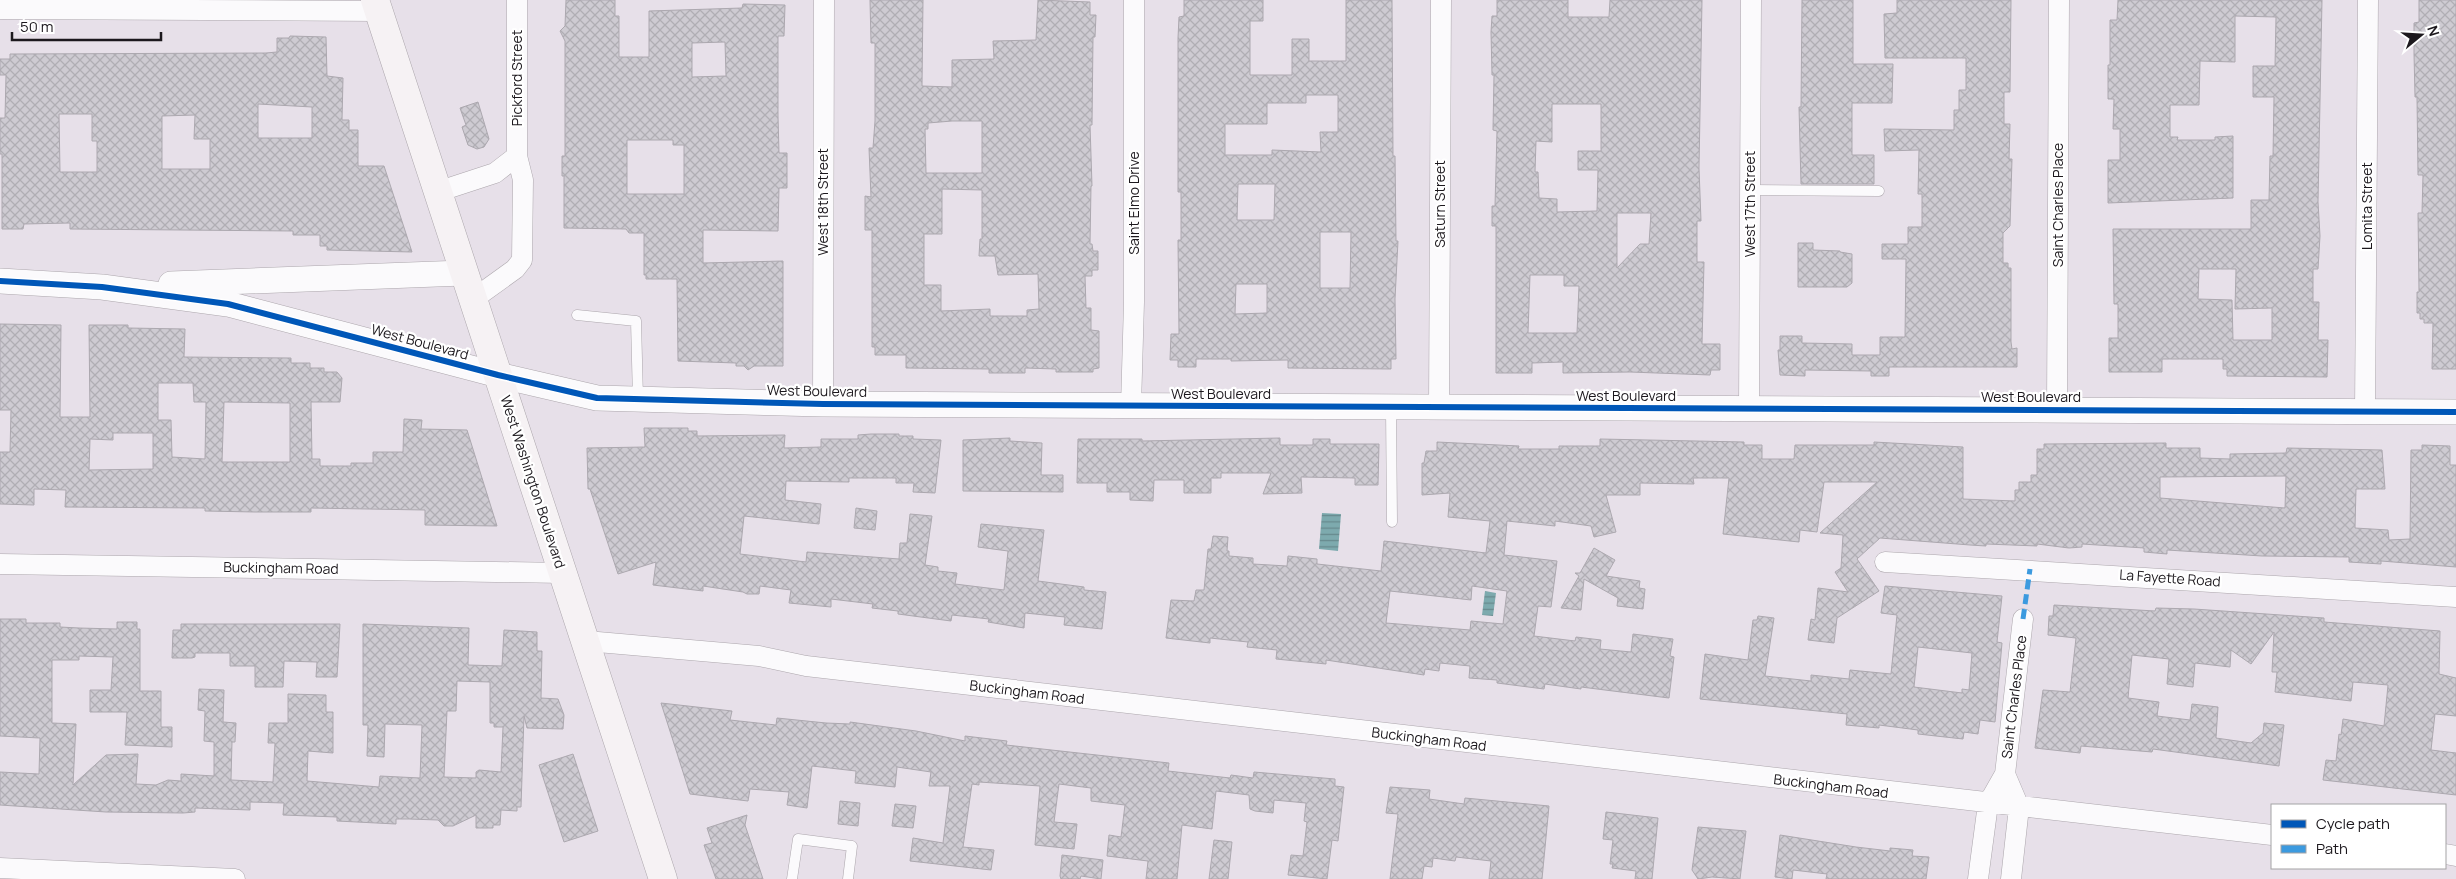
<svg xmlns="http://www.w3.org/2000/svg" width="2456" height="879" font-family="Manrope,sans-serif">
	<defs>
		<pattern id="water-rules" width="6" height="5" patternUnits="userSpaceOnUse" patternTransform="scale(1.25)"><rect width="6" height="5" fill="#7daaae"/><path d="M0 2.5h6" fill="none" stroke="#66898d"/></pattern>
		<pattern id="building-cross-hatch" width="8" height="8" patternUnits="userSpaceOnUse" patternTransform="scale(1.25)"><rect width="8" height="8" fill="#cecbd2"/><path d="M0 0l8 8M0 8l8-8" fill="none" stroke="#b0aeb4"/></pattern>
	</defs>
	<rect width="100%" height="100%" fill="#e7e0e9"/>
	<path fill="url(#water-rules)" d="M1322,513L1341,514L1338,551L1319,549Z
		M1485,591L1496,593L1493,616L1482,615Z"/>
	<path fill="url(#building-cross-hatch)" stroke="#aca8af" fill-rule="evenodd" d="M566,0H615V16H619V57H649V11L742,8L743,4L785,5L784,36H778V116L779,153H787V188H779L778,231L703,230V263L783,261V366H754L748,370L744,366H736V363L678,361L677,279H646V275H644V233H629L626,229L564,228V176H562V156H565V41L560,31L565,26ZM725,42L726,76L692,77V43ZM627,140H673V145H684V194H627Z
		M870,0H923L922,86L952,87V60L994,59L993,41L1036,40L1038,0L1090,2V15H1096L1095,37H1093L1092,125H1090L1092,186H1091L1090,244H1092L1093,251H1098V270H1092V276H1085L1086,308H1091V330L1099,331V368L1093,369V372H1056V369L1025,368V373H989V369L906,368V355H875V347H872V230H865V196L871,197L869,148H873L875,121V43H871ZM952,121H982V173H926L925,129H928V123ZM942,189L982,190V239H980L979,256H995L998,275L1038,274L1039,309L1027,310V316H990V309L941,311V285H924V234H942Z
		M1184,0H1263V21H1250V75H1292V39H1309V61H1346V0H1392L1393,156H1395L1396,241H1398L1395,299L1396,359H1391V369L1288,368V360L1231,361V359H1196V367H1178V360H1170L1171,334H1179L1178,240H1181V192H1178V38L1179,17L1184,16ZM1306,95H1338V132H1320L1321,152L1272,150V155H1225V124H1267V103H1306ZM1238,184H1275L1274,220H1237ZM1320,232H1351L1350,288H1320ZM1236,284H1267V313L1235,314Z
		M1497,0H1568V17H1609L1610,0H1702L1699,168L1701,221H1697V262H1704L1702,344H1720V370H1711L1710,375L1630,372L1563,373V362L1532,363V373H1496V226H1492V206H1495L1497,131L1493,130L1494,75H1492L1491,32L1492,16H1497ZM1552,104H1601V151H1578V170H1598L1597,211L1557,212V199L1539,198L1538,172H1535L1536,141L1552,142ZM1617,213H1651L1649,244H1640L1617,268ZM1530,275H1564V286H1579L1577,333H1528Z
		M1802,0H1853V64H1893L1892,103H1852V155H1874V184H1801L1799,107H1801Z
		M1897,0H2011L2010,92H2004V124H2010L2009,159H2012L2010,226L2003,233V263H2008V268H2011V342L2012,349L2017,348V367H1889V376H1871V371L1805,370V376L1780,375L1778,350H1780V336H1802V343L1852,344V355H1880V337H1905L1906,259H1882V244H1908V227H1922V194H1918L1919,150L1885,151L1884,129L1954,130V110H1959V90H1966V58H1885L1884,14L1897,13Z
		M2118,0H2322L2318,202L2320,236L2318,269H2313V302H2319L2318,340H2328L2327,377L2227,376V369H2223V359H2162V372H2109V338H2118V304H2114L2113,229H2251V200H2269L2270,156H2273L2274,97H2253V66H2275L2276,17L2235,16V62L2200,61L2199,105H2170V137H2178L2177,140H2215V137L2233,136V198L2108,203V160H2120V129H2113L2114,99H2108V65H2110V20H2117ZM2199,269H2236L2235,309L2272,308V340H2233L2232,300L2198,299Z
		M2419,0H2456V369H2432L2433,323H2424V319H2420V313H2417V292H2419L2418,213H2422L2423,175H2418L2417,97H2415L2414,53V23L2419,22Z
		M290,36L326,37L327,76L343,78L342,120H349V130H358V166H384L412,252L327,250V246H320V235H293V231L70,229V223L24,224L23,229H2V154H0V118H5L6,75H0V59H10V54L266,53L277,52V38H289ZM258,104L312,107V138H258ZM59,114H92V141H97V172H60ZM195,115L194,139H210V169H162V116Z
		M478,102L489,139L484,147L477,149L468,145L462,127L466,125L460,108Z
		M1798,243H1813V250L1840,251V252L1852,254V283L1847,287H1798Z
		M0,324L61,325L60,417H90L89,325H128V328L185,329L184,357L291,358V363H310V368H324V372H337L342,378L340,402H311L312,459H320V466H351V463H373V452H403L404,419L422,420L421,429L467,430L497,526L425,525V510L311,508V512H255L205,511V508L65,507L66,490L34,489V505L0,504V452H10L11,410H0ZM158,383H193L194,402H206L205,459L172,457L171,420H158ZM224,402L290,403V462H222ZM113,433H153V469L89,470L90,439L113,440Z
		M644,428H688V431H697V436L785,435L784,448L821,447V439H858V435L871,434H899V436H913V439L941,440L935,493L913,492L914,483H896V478H849V482L786,481L785,500L821,504L819,524L744,516L740,554L806,562L807,552L899,559L900,543H907L910,514L932,516L925,565L938,567V571L957,573L955,584L1004,590L1008,551L978,547L981,524L1044,530L1038,581L1084,587V590L1106,592L1102,629L1064,625L1065,617L1025,613L1024,628L988,622L989,619L952,615L951,621L898,614V611L872,608L873,604L831,599V607L789,603L791,590L760,586L759,594H747L743,592L703,586V591L653,585L656,562L618,574L590,489H588L587,448L645,447Z
		M1010,438V441L1042,443L1041,475H1063V492L963,491V440Z
		M1280,438V445H1313V439H1330V444H1379L1378,485H1355V478L1301,477L1302,493L1263,494L1271,473H1221V478H1211V493H1184V480H1154L1153,501L1130,500V492H1107V483H1077L1078,439H1142V441Z
		M1600,439L1744,442V445H1762V459H1794L1795,445H1874V442L1963,447V499L2015,501V490H2019V482H2031V475H2037V449H2044V444L2166,443V448H2200V458L2230,459V454L2286,453L2287,448L2382,450L2385,489H2356L2355,528L2388,530L2389,540L2410,539L2411,450H2422V445L2450,446V465H2456V567L2381,561V564L2349,562V557L2262,556L2167,550V554L2144,552V548L2082,544V547L2069,548L2037,544V546L1986,544V546L1970,545L1880,538L1857,559L1879,591L1837,618L1834,643L1808,640L1811,619L1815,620L1818,588L1848,592L1835,572L1841,568L1843,535L1820,533L1877,482H1824L1817,532L1800,530L1799,542L1723,534L1729,478H1693L1694,484L1640,483V495H1606L1616,532L1594,537L1591,526L1555,521V526L1507,521L1504,555L1557,561L1551,607L1538,606L1534,636L1575,641L1576,637L1601,640L1600,649L1631,652L1633,634L1673,639L1670,656L1674,657L1669,698L1581,687V689L1545,684L1544,689L1497,683V680L1469,678L1470,666L1440,663L1439,671L1425,669L1424,675L1326,660V664L1276,659L1277,650L1247,647L1248,642L1210,638V643L1166,638L1171,600L1194,601L1196,590H1204L1208,549H1211L1213,536L1228,537L1227,551H1229V556L1253,558V564L1287,566L1288,556L1317,559V564L1381,571L1384,541L1486,553L1490,521L1448,517L1450,493L1422,495V463H1424L1426,451H1437V442L1519,446L1518,449H1559V446H1600ZM2286,476L2285,508L2160,498V477ZM1472,586L1507,591L1503,624L1471,621L1470,630L1386,623L1390,591L1471,600Z
		M856,508L877,511L875,530L854,528Z
		M1594,548L1615,560L1606,576L1640,581L1639,588L1645,589L1643,609L1617,606L1618,598L1584,579L1581,610L1561,608L1579,576L1575,573H1580Z
		M1885,586L2002,596L1997,642L2002,643L1995,722L1980,720L1978,734L1964,732L1963,739L1918,734V730L1879,725V728L1846,725L1847,714L1700,699L1705,654L1748,660L1753,620H1757L1758,616L1774,618L1765,676L1811,681V675L1849,679L1850,670L1891,674L1897,615L1881,613ZM1918,647L1972,653L1969,690L1962,689V693L1914,687Z
		M2054,605L2155,611L2156,608L2194,609L2324,618V622L2440,631L2439,674L2456,678V716L2435,714L2431,750L2456,753V795L2323,780L2326,760L2336,761L2339,734L2341,735L2343,719L2384,726L2388,685L2353,682L2351,701L2275,692L2277,672H2272L2274,632L2251,664L2231,650L2230,667L2195,663L2193,687L2167,684L2169,659L2132,655L2128,698L2159,702L2157,716L2190,720L2192,704L2218,707L2216,738L2251,743L2263,733L2264,723L2284,725L2279,766L2153,749L2152,752L2081,746L2080,753L2035,748L2043,690L2070,692L2076,638L2048,635L2049,616H2053Z
		M0,619H26V623H60V627L79,628L117,629V622H137V629H140V691H161V727H172V747L125,745L127,712H90V690H111L113,657L79,656V660H52V723L76,724L73,785L106,755L138,754L136,784L156,785L168,780L181,781V774L214,776V742L204,741L205,711L198,710L199,689L224,690L223,722L236,723L235,742H232L231,780L273,782L275,743H268L269,723H288V694L326,695V712H333V753L308,751L307,781L379,787L380,776L420,778L422,725L385,724L384,757L367,756L368,725H363V624L469,628L468,665L502,666L504,630L537,632V651H542L541,698L558,699L564,715L563,729L527,728L524,716L521,807H517V811L501,810L500,825H493V828H476V815L453,826H444L438,820L409,819H396V824L337,821V817L283,815L284,803L250,802V810L195,808V812L183,813L106,812L0,805V772L39,774L40,738L0,736ZM457,681L490,682V723H494V727H503L501,772L479,770L476,772V778L444,777L447,711H456Z
		M181,624H340L337,677H316L317,662L284,661L283,687H255V666H230V653H195V657L192,658H172L173,630H181Z
		M661,703L732,711L730,720L776,725L777,718L826,723L850,724V722L916,731L965,741V736L1007,741L1006,745L1169,763L1168,771L1230,778L1231,775L1253,778L1254,772L1335,779V786L1344,787L1338,841L1332,840L1327,879L1288,875L1291,855L1303,856L1307,822L1304,821L1306,803L1274,800L1273,813L1255,811L1250,809L1249,795L1216,791L1212,829L1182,825L1177,879H1146L1148,861L1107,856L1109,835L1121,837L1125,805L1091,801V788L1059,784L1054,822L1077,824L1074,849L1035,845L1040,786L979,782V785L972,784L963,847L994,850L991,870L910,861L913,838L943,843L950,786H929L931,772L897,767L895,787L855,783L856,771L812,766L807,808L787,805L789,792L750,789L748,801L690,794Z
		M573,754L598,831L564,842L539,765Z
		M1390,787L1430,790L1429,799L1464,804L1465,798L1549,806L1542,879H1489L1491,861L1456,857L1455,861L1433,858L1432,867L1424,866L1422,879H1390L1398,814L1386,813Z
		M840,801L860,803L858,826L838,824Z
		M895,804L916,806L913,828L892,826Z
		M1606,812L1658,818L1652,879H1635L1636,871L1612,868L1613,864H1610L1613,840L1603,839Z
		M747,815L745,825L763,879H716L704,845L712,843L707,828Z
		M1698,827L1746,831L1740,879L1712,877L1698,879L1692,870Z
		M1780,835L1856,847L1890,851V848L1913,850L1912,856L1929,857L1926,879H1826L1827,874L1793,870L1792,879L1775,877Z
		M1214,840L1232,842L1228,879H1209Z
		M1062,855L1103,860L1101,879L1081,876L1080,879H1061L1060,876Z"/>
	<g fill="none" stroke-linecap="round" stroke-linejoin="round">
		<defs>
			<path id="service" d="M1750,190L1879,191
				M577,315L636,321L638,399
				M1391,408L1392,522
				M792,879L798,839L852,846L848,879"/>
			<path id="minor" d="M0,9L379,11
				M437,192L495,173L517,156
				M472,300L515,269L522,260L523,180L517,156V0
				M823,404L824,0
				M1131,406L1134,302V0
				M1439,409L1441,0
				M1749,409L1751,0
				M2057,410L2059,0
				M2365,412L2368,0
				M1885,562L2456,597
				M0,564L563,573
				M586,641L759,656L806,666L2272,835
				M2005,774L2019,807L2011,879
				M2445,854L2456,856
				M0,868L235,879
				M1978,879L1988,804L2005,774L2023,619"/>
			<path id="tertiary" d="M0,281L102,287L228,304L498,375L597,398L823,404L2456,412
				M171,284L463,273"/>
			<path id="secondary" d="M375,0L663,879"/>
		</defs>
		<use href="#service" stroke="#aca6ac" stroke-width="11"/>
		<use href="#minor" stroke="#aca6ac" stroke-width="21"/>
		<use href="#tertiary" stroke="#aca6ac" stroke-width="26"/>
		<use href="#secondary" stroke="#aca6ac" stroke-width="29"/>
		<use href="#service" stroke="#fbfafc" stroke-width="10"/>
		<use href="#minor" stroke="#fbfafc" stroke-width="20"/>
		<use href="#tertiary" stroke="#fbfafc" stroke-width="25"/>
		<use href="#secondary" stroke="#f6f2f4" stroke-width="28"/>
		<path stroke="#3c9adf" stroke-width="5" stroke-dasharray="10 5" stroke-linecap="butt" d="M2023,619L2030,569"/>
		<defs>
			<path id="cycleway" d="M0,281L102,287L228,304L498,375L597,398L823,404L2456,412"/>
		</defs>
		<use href="#cycleway" stroke="#fff" stroke-width="9"/>
		<use href="#cycleway" stroke="#0057b8" stroke-width="6"/>
	</g>
	<g text-anchor="middle" stroke-width="4.5" stroke-linejoin="round" paint-order="stroke">
		<g font-size="14" fill="#1c181d" stroke="#fff">
			<text transform="translate(517 78) rotate(-90)" y="5">Pickford Street</text>
			<text transform="translate(823 202) rotate(-90)" y="5">West 18th Street</text>
			<text transform="translate(1134 203) rotate(-90)" y="5">Saint Elmo Drive</text>
			<text transform="translate(1440 204) rotate(-90)" y="5">Saturn Street</text>
			<text transform="translate(1750 204) rotate(-90)" y="5">West 17th Street</text>
			<text transform="translate(2058 205) rotate(-90)" y="5">Saint Charles Place</text>
			<text transform="translate(2367 206) rotate(-90)" y="5">Lomita Street</text>
			<text transform="translate(420 342) rotate(15)" y="5">West Boulevard</text>
			<text transform="translate(817 391) rotate(1)" y="5">West Boulevard</text>
			<text x="1221" y="399">West Boulevard</text>
			<text x="1626" y="401">West Boulevard</text>
			<text x="2031" y="402">West Boulevard</text>
			<text transform="translate(533 482) rotate(72)" y="5">West Washington Boulevard</text>
			<text transform="translate(281 568) rotate(1)" y="5">Buckingham Road</text>
			<text transform="translate(2170 578) rotate(4)" y="5">La Fayette Road</text>
			<text transform="translate(1027 692) rotate(7)" y="5">Buckingham Road</text>
			<text transform="translate(2014 697) rotate(-83)" y="5">Saint Charles Place</text>
			<text transform="translate(1429 739) rotate(7)" y="5">Buckingham Road</text>
			<text transform="translate(1831 786) rotate(7)" y="5">Buckingham Road</text>
		</g>
	</g>
	<rect x="2271" y="804" width="175" height="65" fill="#ffffff" stroke="#a4a3a5"/>
	<rect x="2281" y="820" width="25" height="8" fill="#0057b8" stroke="#a4a3a5"/>
	<text x="2316" y="829" font-size="15" fill="#1c181d">Cycle path</text>
	<rect x="2281" y="845" width="25" height="8" fill="#3c9adf" stroke="#a4a3a5"/>
	<text x="2316" y="854" font-size="15" fill="#1c181d">Path</text>
	<g transform="translate(2421 35) rotate(72)" stroke="#ffffff" stroke-width="4" paint-order="stroke">
	<path d="M0-4L9 19L0 12L-9 19Z" fill="#1c181d"/>
	<text y="-8" font-size="14" font-weight="bold" text-anchor="middle" fill="#1c181d">N</text>
	</g>
	<path d="M12 32v8h149v-8" fill="none" stroke="#1c181d" stroke-width="2.5"/>
	<text x="20" y="32" font-size="15" fill="#1c181d" stroke="#ffffff" stroke-width="4" paint-order="stroke">50 m</text>
</svg>
